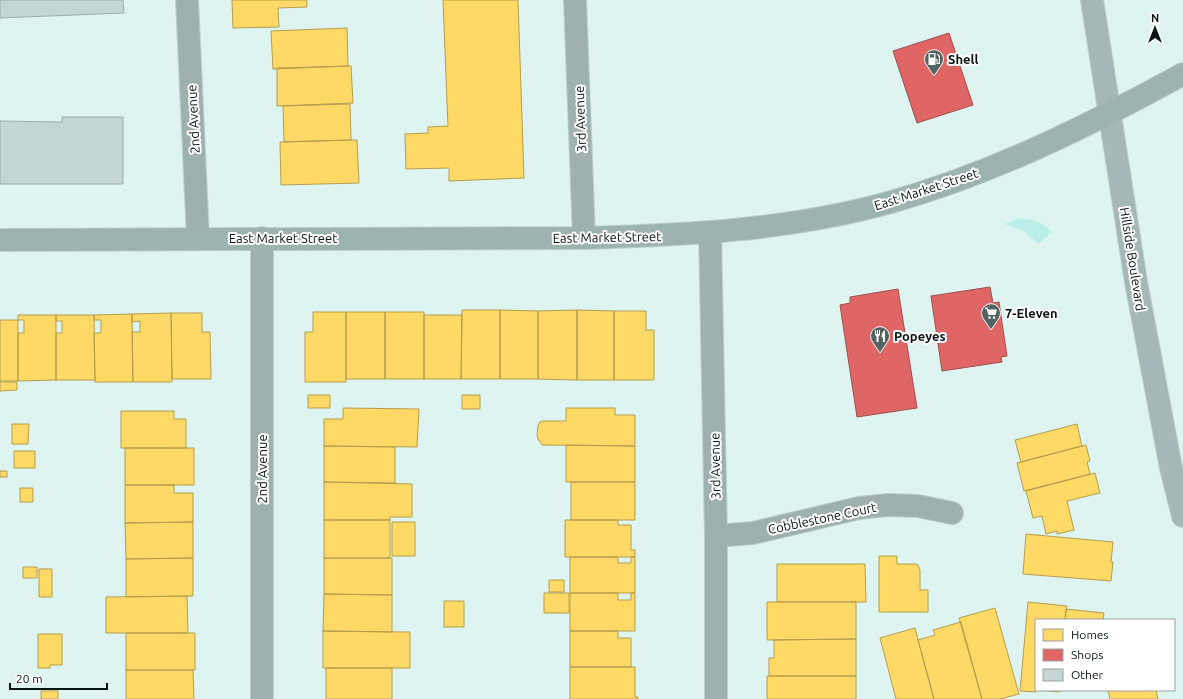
<svg xmlns="http://www.w3.org/2000/svg" width="1183" height="699" font-family="Ubuntu,sans-serif">
	<rect width="100%" height="100%" fill="#def4f1"/>
	<path fill="#bcefea" d="M1017,219C1034,219 1040,220 1052,232L1039,244L1024,231L1004,224Z"/>
	<path fill="#ffd966" stroke="#b49e4d" d="M232,0H307V7L278,8L279,27L233,28Z
		M443,0H518L524,178L449,181V168L406,169L405,134L428,133V127L448,126Z
		M347,28L348,66L273,69L271,31Z
		M351,66L353,103L277,106V68Z
		M350,104L351,140L284,142L283,106Z
		M351,140H357L359,183L281,185L280,142Z
		M462,310H500V379H461Z
		M500,310L538,311V379H500Z
		M577,310L614,311V380H577Z
		M577,310V380L538,379V311Z
		M614,311H646V330H654V380H614Z
		M313,312H346V382H305V332H313Z
		M346,312H385V379H346Z
		M385,312H424V379H385Z
		M171,313H202V332H210L211,379H172Z
		M171,313L172,382H133L132,332H140V321L132,322V314Z
		M132,314L133,382H95L94,333H101V320H94V315Z
		M18,315H56V380L18,381V333H24V320H18Z
		M56,315H94L95,380H56V333H62V321H56Z
		M424,315H462L461,379H424Z
		M0,320H18V381H0Z
		M0,382H17V390L0,391Z
		M308,395H330V408H308Z
		M462,395H480V409H462Z
		M343,408L419,409L417,447L324,446V419H343Z
		M566,408H615V415H635V446L542,445L538,439L537,435L538,426L540,422L542,421H566Z
		M121,411H174V419H186V448H121Z
		M12,424H29L28,444H12Z
		M1077,424L1082,446L1021,462L1015,440Z
		M566,445L635,446V482H566Z
		M1086,445L1090,461L1087,462L1090,474L1024,491L1017,463Z
		M324,446L395,447V483L324,482Z
		M125,448H194V485H125Z
		M14,451H35V468H14Z
		M0,471H7V477H0Z
		M1095,473L1100,493L1067,501L1074,530L1057,534V531L1046,534L1042,516L1033,518L1026,491Z
		M324,482L412,484V517H390V520H324Z
		M571,482H635V520H571Z
		M125,485H174V493H193V522L125,523Z
		M20,488H33V502H20Z
		M324,520H390V558H324Z
		M565,520H618V525H631V550H635V557H565Z
		M193,522V558L126,559L125,523Z
		M392,522H415V556H392Z
		M1026,534L1113,542L1111,562H1113L1111,581L1023,574Z
		M879,556H897V564H915L918,565L920,570V590H928V612H879Z
		M570,557H618V563H631V557H635V593H570Z
		M193,558V596L126,597V559Z
		M324,558H392V595L324,594Z
		M777,564H865L866,602H777Z
		M23,567H37V578H23Z
		M39,569H52V597H39Z
		M549,580H564V592H549Z
		M544,593H569V613H544Z
		M570,593H618V600H631V593H635V631H570Z
		M324,594L392,595V632L323,631Z
		M187,596L188,633H106V597Z
		M444,601H464V627H444Z
		M767,602H856V639L767,640Z
		M1028,602L1067,606L1065,620H1036V692L1020,691Z
		M995,608L1019,694L1000,699H982L959,618Z
		M1066,609L1104,613L1103,620H1065Z
		M961,622L982,699H934L918,640L935,635L933,630Z
		M915,628L918,640L934,699H896L880,638Z
		M323,631L410,632V668H323Z
		M570,631H618V638H631V667H570Z
		M126,633H195V670H126Z
		M38,634H62V665H50V668H38Z
		M856,639V676H769V658H774V640Z
		M570,667H635V697H638V699H570Z
		M326,668H392V699H326Z
		M126,670H193L194,699H126Z
		M767,676H856V699H767Z
		M1040,690H1059V692Z
		M1108,690H1156L1158,699H1110Z
		M41,691H58V699H41Z"/>
	<path fill="#e06666" stroke="#9f4e4d" d="M949,33L973,105L917,123L893,51Z
		M990,287L993,303L999,302L1007,356L1001,357L1002,362L942,371L931,296Z
		M898,289L917,408L857,417L840,305L850,303V297Z"/>
	<path fill="#c4d6d3" stroke="#9cadab" d="M0,0H123L124,13L0,18Z
		M62,117H123V184H0V121L62,122Z"/>
	<g fill="none" stroke-linecap="round" stroke-linejoin="round">
		<defs>
			<path id="street" d="M187,0L198,239
				M575,0L584,238
				M710,232L716,536V699
				M262,238V699
				M716,536L753,533L859,508L888,505L918,506L952,513"/>
			<path id="secondary" d="M1092,0L1136,282L1171,468L1183,516"/>
			<path id="primary" d="M0,240L584,238C687,235 791,230 891,202C994,173 1090,125 1183,74"/>
		</defs>
		<use href="#street" stroke="#bdcfcc" stroke-width="24"/>
		<use href="#secondary" stroke="#bdcfcc" stroke-width="24"/>
		<use href="#primary" stroke="#bdcfcc" stroke-width="24"/>
		<use href="#street" stroke="#9fb1af" stroke-width="22"/>
		<use href="#secondary" stroke="#a4b9b7" stroke-width="22"/>
		<use href="#primary" stroke="#9db3b0" stroke-width="22"/>
	</g>
	<defs>
		<symbol id="fuel-pin" viewBox="-11 -11 22 30"><path d="M0 17L-7.5 6A9.5 9.5 0 1 1 7.5 6Z" fill="#526361" stroke="#fff"/><path d="M-5.5-6h7V0h2V4h1.3V-2.5L3-4.5l.8-.8L6-3V5H2.5V1h-1V6h-7ZM-4.2-4.7v3.2H.2V-4.7Z" fill="#fff"/></symbol>
		<symbol id="supermarket-pin" viewBox="-11 -11 22 30"><path d="M0 17L-7.5 6A9.5 9.5 0 1 1 7.5 6Z" fill="#526361" stroke="#fff"/><path d="M-6-5.5h2.5l.6 2H6L4.5 2H-2.5L-4.4-4H-6ZM-1.5 3.2a1.3 1.3 0 1 0 .1 0ZM3 3.2a1.3 1.3 0 1 0 .1 0Z" fill="#fff"/></symbol>
		<symbol id="restaurant-pin" viewBox="-11 -11 22 30"><path d="M0 17L-7.5 6A9.5 9.5 0 1 1 7.5 6Z" fill="#526361" stroke="#fff"/><path d="M-5-6h1v4h1v-4h1v4h1v-4h1v5L-1.5 .5V6h-2V.5L-5-1ZM5-6V6H3V1.5H1.5Q1.5-4 5-6Z" fill="#fff"/></symbol>
	</defs>
	<g fill-rule="evenodd">
		<use href="#fuel-pin" x="923" y="48" width="22" height="30"/>
		<use href="#supermarket-pin" x="980" y="302" width="22" height="30"/>
		<use href="#restaurant-pin" x="869" y="325" width="22" height="30"/>
	</g>
	<g text-anchor="middle" stroke-width="4" stroke-linejoin="round" paint-order="stroke">
		<g font-size="13" font-weight="bold" fill="#061513" stroke="#fff" text-anchor="start">
			<text x="948" y="64">Shell</text>
			<text x="1005" y="318">7-Eleven</text>
			<text x="894" y="341">Popeyes</text>
		</g>
		<g font-size="13" fill="#061513" stroke="#fff">
			<text transform="translate(193 119) rotate(-93)" y="5">2nd Avenue</text>
			<text transform="translate(580 119) rotate(-92)" y="5">3rd Avenue</text>
			<text transform="translate(926 189) rotate(-18)" y="5">East Market Street</text>
			<text transform="translate(607 237) rotate(-1)" y="5">East Market Street</text>
			<text x="283" y="243">East Market Street</text>
			<text transform="translate(1133 259) rotate(81)" y="5">Hillside Boulevard</text>
			<text transform="translate(715 466) rotate(-91)" y="5">3rd Avenue</text>
			<text transform="translate(262 469) rotate(-90)" y="5">2nd Avenue</text>
			<text transform="translate(822 518) rotate(-12)" y="5">Cobblestone Court</text>
		</g>
	</g>
	<rect x="1035" y="619" width="140" height="72" fill="#ffffff" stroke="#9ba1a1"/>
	<rect x="1043" y="629" width="20" height="12" fill="#ffd966" stroke="#9ba1a1"/>
	<text x="1071" y="639" font-size="12" fill="#061513">Homes</text>
	<rect x="1043" y="649" width="20" height="12" fill="#e06666" stroke="#9ba1a1"/>
	<text x="1071" y="659" font-size="12" fill="#061513">Shops</text>
	<rect x="1043" y="669" width="20" height="12" fill="#c4d6d3" stroke="#9ba1a1"/>
	<text x="1071" y="679" font-size="12" fill="#061513">Other</text>
	<g transform="translate(1155 28)" stroke="#ffffff" stroke-width="3" paint-order="stroke">
	<path d="M0-3L7 15L0 10L-7 15Z" fill="#061513"/>
	<text y="-6" font-size="11" font-weight="bold" text-anchor="middle" fill="#061513">N</text>
	</g>
	<path d="M10 683v6h97v-6" fill="none" stroke="#061513" stroke-width="2"/>
	<text x="16" y="683" font-size="12" fill="#061513" stroke="#ffffff" stroke-width="3" paint-order="stroke">20 m</text>
</svg>
